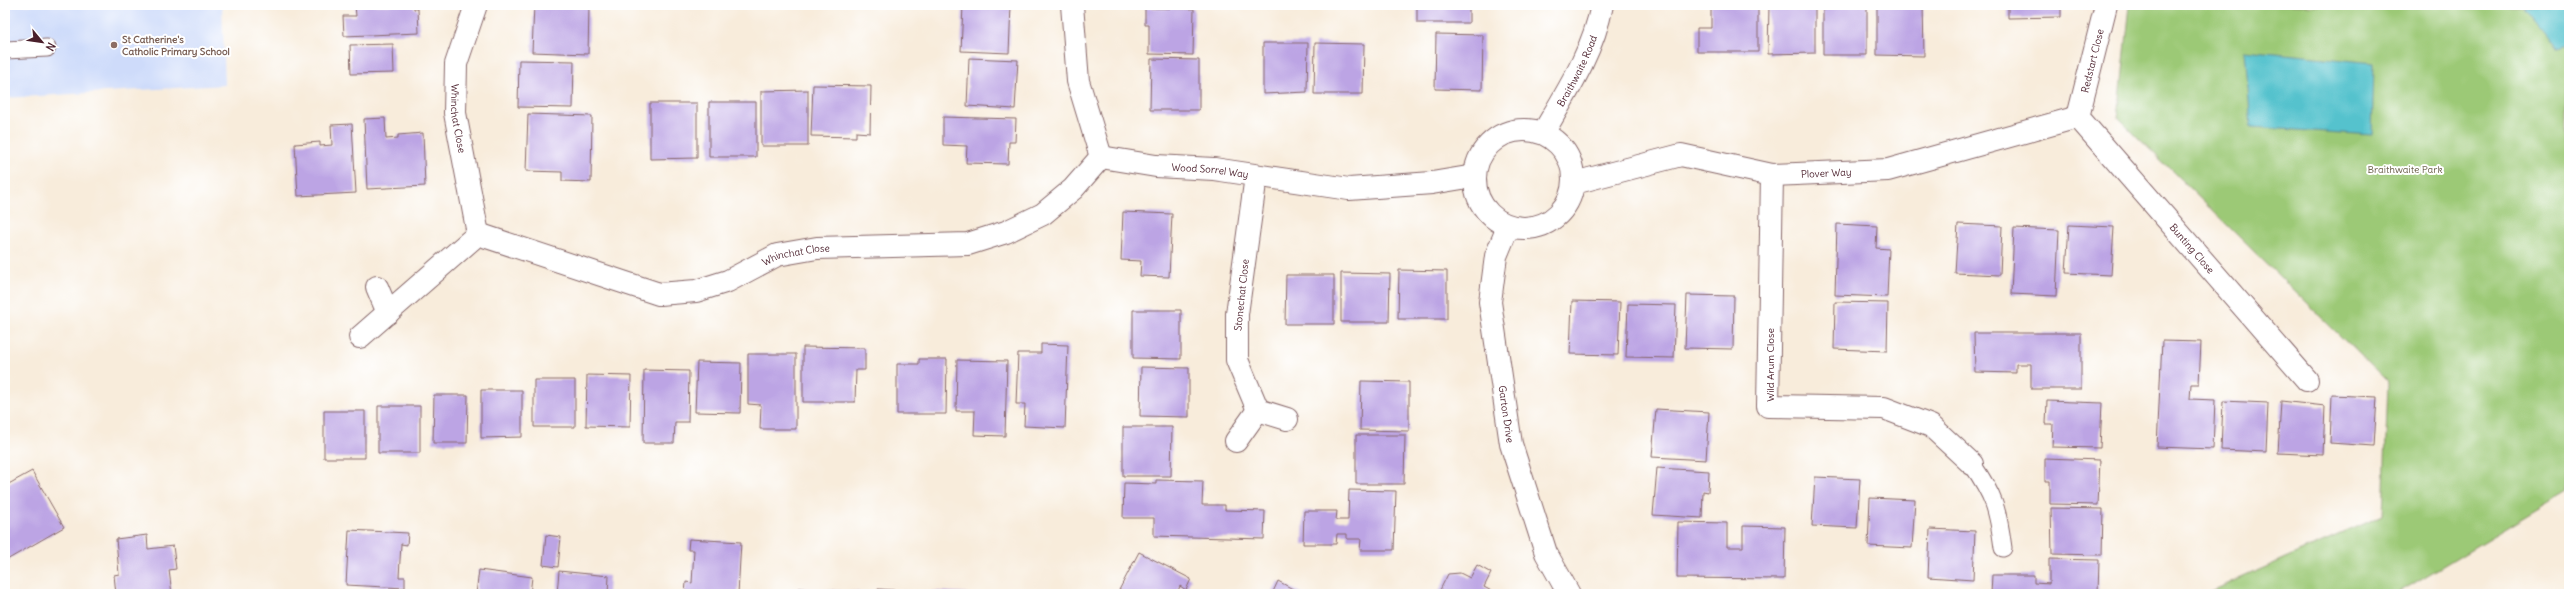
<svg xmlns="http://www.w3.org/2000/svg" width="2574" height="599" font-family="Delius,sans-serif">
	<rect width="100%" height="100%" fill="#fff"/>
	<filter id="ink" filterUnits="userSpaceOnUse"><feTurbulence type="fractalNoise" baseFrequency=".025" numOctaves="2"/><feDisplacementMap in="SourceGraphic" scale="8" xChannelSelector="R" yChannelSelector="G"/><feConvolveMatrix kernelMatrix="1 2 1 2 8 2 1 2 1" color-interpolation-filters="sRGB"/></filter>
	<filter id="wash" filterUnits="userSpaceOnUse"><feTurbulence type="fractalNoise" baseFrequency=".012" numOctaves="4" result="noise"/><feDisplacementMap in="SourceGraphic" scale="16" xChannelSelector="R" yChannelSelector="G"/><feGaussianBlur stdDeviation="0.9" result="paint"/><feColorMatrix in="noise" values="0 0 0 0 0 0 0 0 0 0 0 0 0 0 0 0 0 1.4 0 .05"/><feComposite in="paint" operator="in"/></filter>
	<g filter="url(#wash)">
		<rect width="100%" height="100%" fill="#f8ecdb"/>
		<path fill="#cedbfa" d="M5,5H222L225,85L5,98Z"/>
		<path fill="#9cc976" stroke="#737450" d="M2130,5H2569V490L2396,594H2205L2383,515L2388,383L2118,118Z"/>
		<path fill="#55c2cd" stroke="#50707c" d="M2523,5H2569V44L2559,48Z
			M2245,50L2374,63L2372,135L2251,127Z"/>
		<g id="blocks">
			<path fill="#bca4e4" d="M355,5H414V9H418L419,33L344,36L343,16H356Z
				M534,5L589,7L588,54L532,52Z
				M963,5H1011L1009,53L961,51Z
				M1417,5H1469V23H1417Z
				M1711,5H1758V52H1697V28H1711Z
				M1769,5H1815V53L1768,54Z
				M1823,5H1867V55H1823Z
				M1877,5H1923L1924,56L1877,55Z
				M2008,5H2061V17L2008,18Z
				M1145,8L1194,9L1193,55L1149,54V25H1145Z
				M1436,34L1483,35L1482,90L1435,89Z
				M1263,43H1308L1307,92L1263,94Z
				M1315,43L1364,44L1363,94H1314Z
				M393,44L394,73L351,74L350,45Z
				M969,58L1018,60L1015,109L967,106Z
				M1151,59L1199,60V110H1150Z
				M519,60L574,61L573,108L518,107Z
				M813,85L871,86L870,133L856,132V137L811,136Z
				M808,90V146H761V91Z
				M709,102H756V157H709Z
				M650,103H697V158L650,159Z
				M528,114L592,116L591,182L562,181V172L526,171Z
				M943,117L1016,119L1015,142H1009L1008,164L966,163L967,146L943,145Z
				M385,118L386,139L398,138V135L423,133L425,186L367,189L364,119Z
				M352,124L356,193L298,196L295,144L320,142V146L332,145L331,125Z
				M1123,212L1172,214L1169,277L1140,276L1141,261L1121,260Z
				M1837,224L1877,226L1876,248L1889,249L1887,297L1835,295Z
				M1958,224L2002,226L2000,275L1955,273Z
				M2069,225L2114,227L2111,275L2066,273Z
				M2014,228L2059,230L2056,296L2011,294Z
				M1399,270L1447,271V319H1398Z
				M1341,273L1390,274L1389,322H1341Z
				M1286,275H1334V324H1285Z
				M1687,295L1734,296L1733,349L1685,348Z
				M1572,301L1620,302L1618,355L1570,354Z
				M1835,302L1888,303L1887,351L1834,349Z
				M1628,304L1676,305L1674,358L1626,357Z
				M1133,310H1181V359L1133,358Z
				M1974,333H2081V389H2031V364H2016V373L1975,372Z
				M2162,341L2201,342L2199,384H2191L2190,399L2215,400L2213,449L2157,447Z
				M1041,344L1068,345L1065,428L1024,426L1025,404H1016L1018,353H1041Z
				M803,347L865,348V370H856L855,402H803Z
				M748,354H796V429H760L761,405L748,404Z
				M919,359H947L946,414H897V364H919Z
				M957,360L1007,361L1005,436L974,435L975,411H956Z
				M697,362L741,363L740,413L695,412Z
				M1141,367L1189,368V417L1140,416Z
				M644,370L689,371L688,422H675L674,443H643Z
				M587,375L631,376L630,427L586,426Z
				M534,380H575V427H534Z
				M1361,381L1409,382V431L1360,430Z
				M481,390H522V437L481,438Z
				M434,395H468L467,443H433Z
				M2332,395L2377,397L2374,446L2330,443Z
				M2047,401L2102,403L2100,448L2052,447L2053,424H2046Z
				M2223,401L2268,403L2266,452L2221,450Z
				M2281,401L2325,406L2323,455L2278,453Z
				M378,406H420V453H378Z
				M1656,409L1709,412L1706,460L1652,457Z
				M324,411H365V458H324Z
				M1123,427H1172L1171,476H1123Z
				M1356,435H1405L1404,484H1356Z
				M2045,458L2100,460L2098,505L2050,504V481H2045Z
				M1657,468L1709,471L1708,492L1703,491L1702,518L1653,515Z
				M32,471L64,527L5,561V486Z
				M1815,477L1860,479L1857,528L1812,526Z
				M1156,480L1203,481L1202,505H1225V510L1265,511L1264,539L1154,536V518H1123L1124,483L1156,484Z
				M1349,490L1396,491L1394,550H1360L1361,539H1347V534H1337L1336,544H1303L1304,511H1337L1336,520H1348Z
				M1870,498L1915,500L1912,548L1868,546Z
				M2051,508L2103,509L2102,555L2052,554Z
				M1678,522L1727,523V547H1743V526L1785,527L1784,579L1677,578Z
				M1930,529L1975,531L1973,580L1928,577Z
				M349,530L408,533L407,545L401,544L400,560L399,577H405V588L346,585Z
				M147,535L148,549L173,546L176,569L169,570L172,594H116L114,575L119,574L116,539Z
				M546,535L561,537L558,567L543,565Z
				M689,539L741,542L738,594H685L686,582L692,583L694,550H688Z
				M1139,552L1191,579L1186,590L1180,586L1177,594H1117Z
				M2049,559L2099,560L2098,594H1991L1992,575H2034V583L2049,584Z
				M1477,565L1491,573L1484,587L1497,594H1438L1448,574L1460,573L1470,578Z
				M479,570L532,577L530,594H476Z
				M559,571L609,576L608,594H557Z
				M1278,581L1302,594H1272Z
				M798,588L859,592V594H797Z
				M878,589L923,592L922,594H877Z
				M932,591L967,593V594H932Z"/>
		</g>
	</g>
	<g filter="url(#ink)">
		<use href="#blocks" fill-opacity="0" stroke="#876769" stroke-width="1"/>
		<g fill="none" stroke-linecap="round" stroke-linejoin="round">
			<defs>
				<path id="lane" d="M5,50L47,48
					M1972,464C1994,496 1998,509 2003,548"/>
				<g id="street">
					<path id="s1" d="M476,5L456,64L455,113L478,234"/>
					<path d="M1072,5L1078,81L1101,157"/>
					<path id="s2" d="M2078,117L2307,380"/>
					<path id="s3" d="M2078,117L2106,5"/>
					<circle cx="1524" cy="179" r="49"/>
					<path id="s4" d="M1543,133C1567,92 1593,52 1602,5"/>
					<path id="s5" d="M1101,157L1156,166L1214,169L1349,189L1432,183L1474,176"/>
					<path d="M1772,175L1768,406L1884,408L1931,426L1972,464"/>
					<path d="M1256,176L1237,314V360L1258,410L1287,419"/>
					<path id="s6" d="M1574,183L1681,155L1772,175L1888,170L2078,117"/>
					<path id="s7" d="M1508,227L1496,256L1490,302L1511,444L1546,553L1569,594"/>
					<path d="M377,287L388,313"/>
					<path id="s8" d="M360,337L478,234L659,294L696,291L728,281L777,255L817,248L968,244L1006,232L1043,214L1073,189L1101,157"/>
					<path d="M1236,441L1258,410"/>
				</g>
			</defs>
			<use href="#lane" stroke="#876769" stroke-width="19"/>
			<use href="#street" stroke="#876769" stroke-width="24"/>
			<use href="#lane" stroke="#fff" stroke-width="17"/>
			<use href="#street" stroke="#fff" stroke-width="22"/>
		</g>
	</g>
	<circle fill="#8d6e63" stroke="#fff" stroke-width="1.5" cx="114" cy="45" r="4"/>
	<g text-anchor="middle" stroke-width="4" stroke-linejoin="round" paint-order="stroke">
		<g font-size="10" font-weight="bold" fill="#785e54" stroke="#fff" text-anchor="start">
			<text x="122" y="43">St Catherine's<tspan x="122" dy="12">Catholic Primary School</tspan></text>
		</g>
		<g font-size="10" fill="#4a1f2b" stroke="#fff">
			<text dy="4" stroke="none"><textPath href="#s3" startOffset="58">Redstart Close</textPath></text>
			<text dy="4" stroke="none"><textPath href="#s4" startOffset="71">Braithwaite Road</textPath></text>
			<text dy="4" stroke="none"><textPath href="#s1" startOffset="117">Whinchat Close</textPath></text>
			<text dy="4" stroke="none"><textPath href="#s5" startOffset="110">Wood Sorrel Way</textPath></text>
			<text dy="4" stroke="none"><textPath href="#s6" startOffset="258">Plover Way</textPath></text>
			<text dy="4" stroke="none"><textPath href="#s2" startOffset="174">Bunting Close</textPath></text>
			<text dy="4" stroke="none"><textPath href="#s8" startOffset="492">Whinchat Close</textPath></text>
			<text transform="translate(1241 295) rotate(-84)" y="4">Stonechat Close</text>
			<text transform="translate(1770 365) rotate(-90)" y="4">Wild Arum Close</text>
			<text dy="4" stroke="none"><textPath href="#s7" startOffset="191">Garton Drive</textPath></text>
		</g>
		<g font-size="10" fill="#675a45" stroke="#fff">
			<text x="2405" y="173">Braithwaite Park</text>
		</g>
	</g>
	<rect width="2574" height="599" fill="none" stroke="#fff" stroke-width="20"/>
	<g transform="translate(42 42) rotate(119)" stroke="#ffffff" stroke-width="3" paint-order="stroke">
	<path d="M0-3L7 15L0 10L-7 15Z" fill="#4a1f2b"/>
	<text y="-6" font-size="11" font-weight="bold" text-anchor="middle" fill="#4a1f2b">N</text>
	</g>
</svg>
